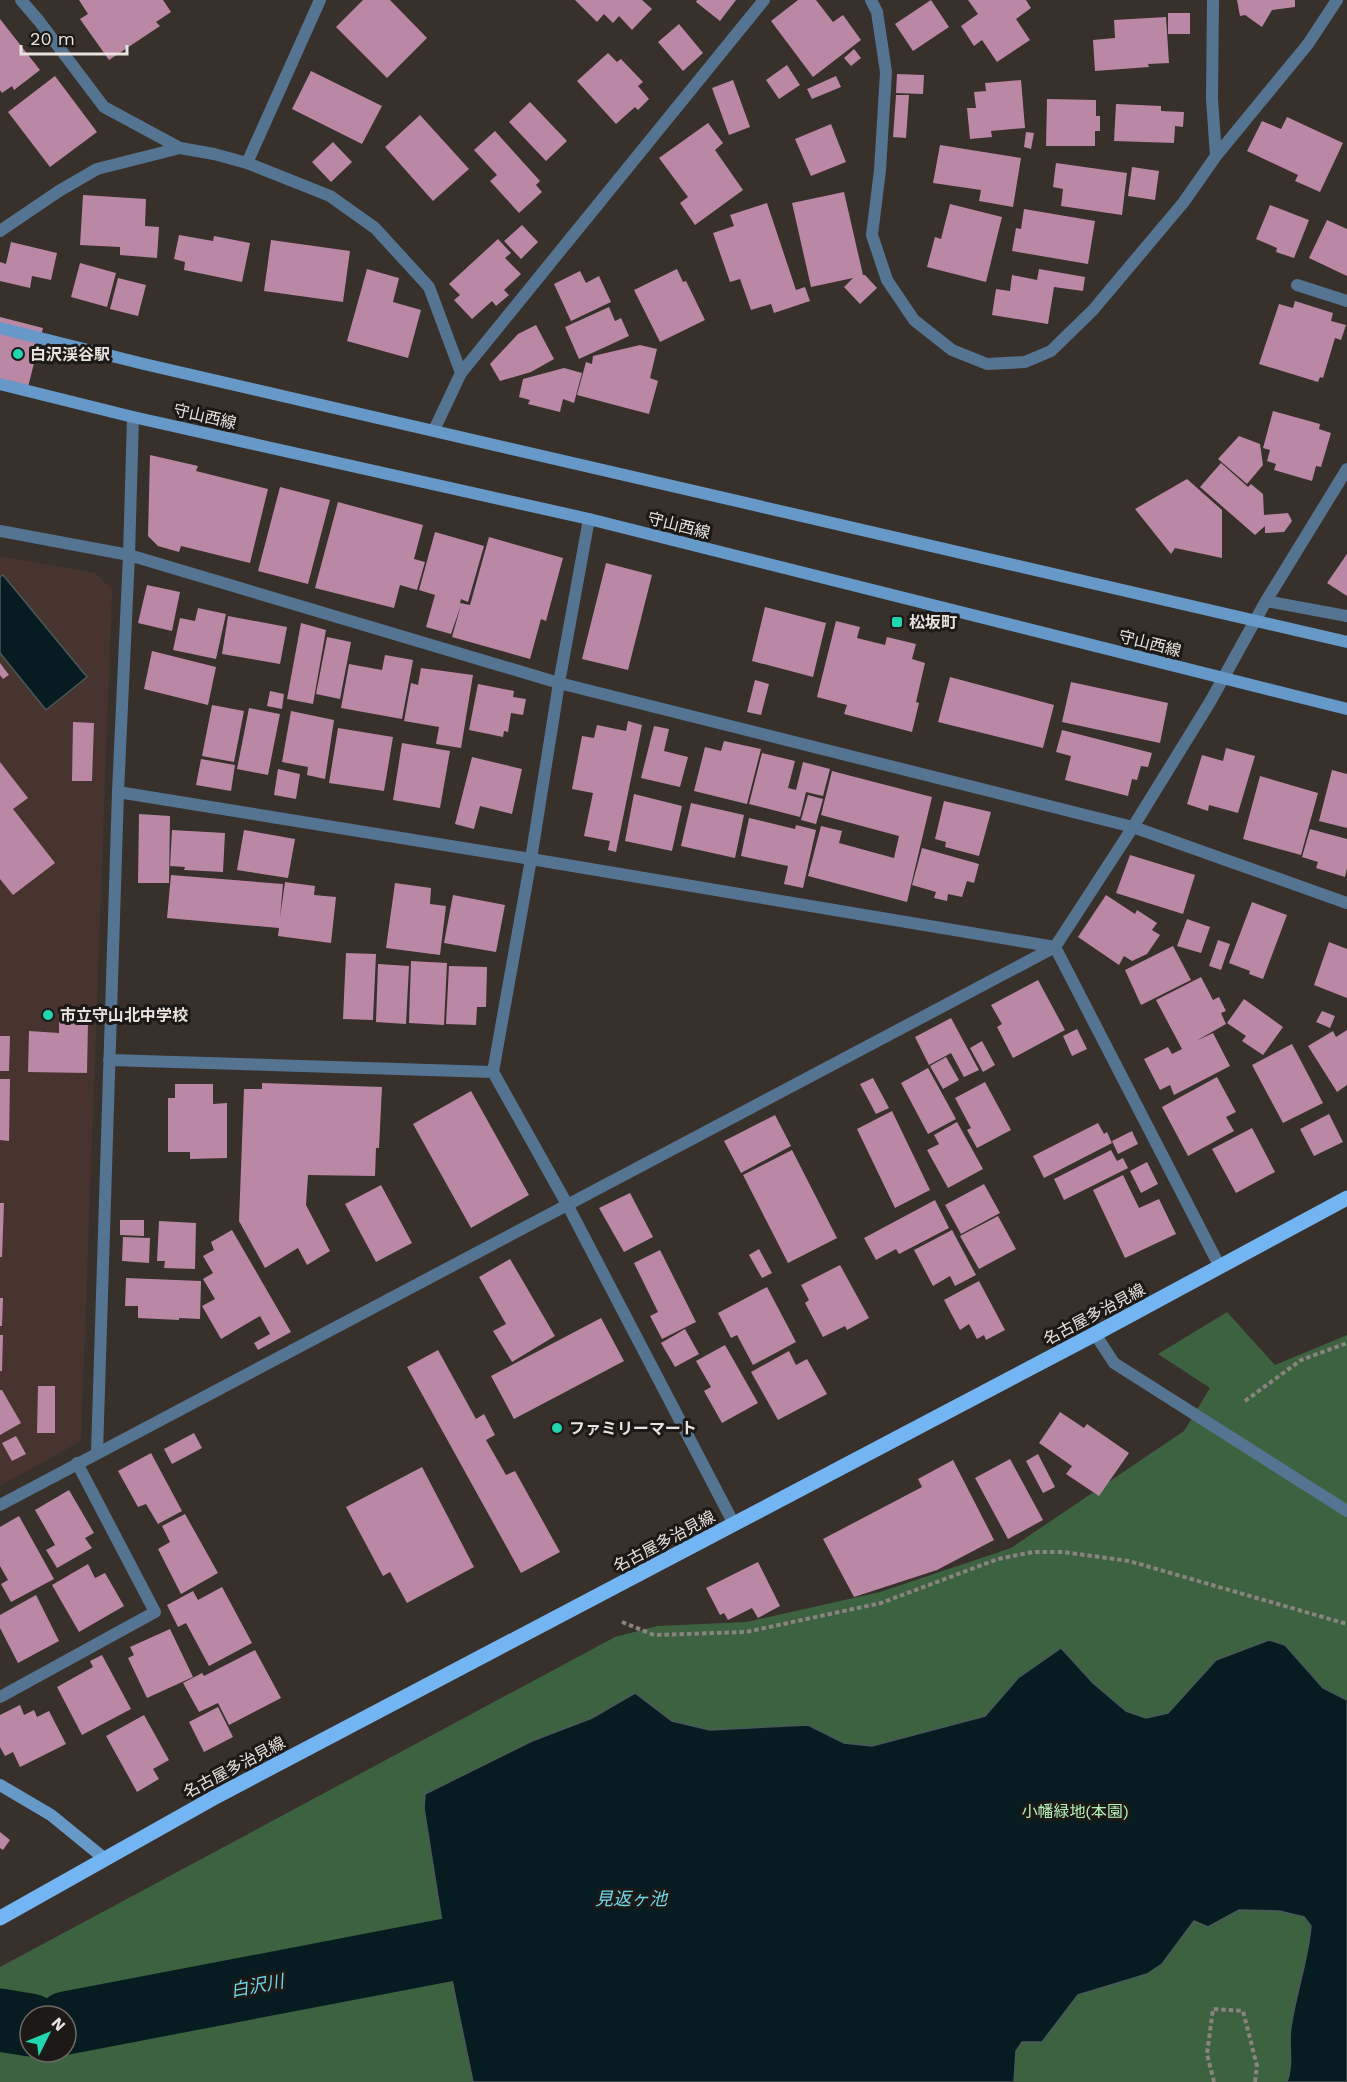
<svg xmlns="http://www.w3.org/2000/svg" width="1347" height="2082" font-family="'Work Sans','Noto Sans JP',sans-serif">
	<rect width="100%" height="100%" fill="#38302a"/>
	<path fill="#48342f" d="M0,556L95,573L112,589L81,1441L0,1486Z"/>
	<path fill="#3d6240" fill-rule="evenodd" d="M1227,1312L1275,1365L1347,1335V2082H0V1967L615,1637L657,1626L746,1622L880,1592L1011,1548L1184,1431L1210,1388L1158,1354ZM30,2016H66V2052H30Z"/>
	<path fill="#061c20" stroke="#4a5859" stroke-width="1.5" d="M3,575L87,677L46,710L0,653V577Z
		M1269,1640L1285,1645L1323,1688L1347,1700V2082H1287C1294,2064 1288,2045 1291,2027C1296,1993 1308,1961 1311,1926L1304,1917L1279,1911L1239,1910L1208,1927L1194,1921L1162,1964L1147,1974L1078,1995L1042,2042H1022L1016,2051L1014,2082H473L449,1966L424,1808L425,1794L532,1741L592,1718L635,1693L672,1721L710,1730L808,1725L844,1743L872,1746L985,1716L1018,1678L1061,1648L1093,1683L1126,1711L1146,1718L1168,1713L1216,1660Z"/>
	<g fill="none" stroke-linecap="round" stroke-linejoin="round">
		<path stroke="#061c20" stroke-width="63" d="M0,2020L30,2025
			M66,2023L447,1950"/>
	</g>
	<path fill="#ba88a5" d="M79,0H163L171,12L156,22L160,26L109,60L80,19L88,14Z
		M363,0H390L427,38L387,78L336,27Z
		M575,0H642L652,9L632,30L619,16L613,23L604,14L597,22Z
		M697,0H736L720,21L696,2Z
		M798,0H816L833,22L843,15L861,40L813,77L771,21Z
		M931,0L949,27L913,51L895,24Z
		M968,0H1026L1031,8L1016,19L1030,40L997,62L982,40L974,46L961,26L978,14Z
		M1237,0H1295V7L1272,10L1262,27L1245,15L1240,16Z
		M1168,13H1190V34H1168Z
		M1166,17L1169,63L1148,64L1149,67L1095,71L1093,40L1115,38L1114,20Z
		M0,19L40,70L14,90L12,86L2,93L0,90Z
		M679,24L703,53L683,71L658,42Z
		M854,49L861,58L851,66L844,58Z
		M608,53L617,62L621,59L643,82L638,86L649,99L638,110L635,107L616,124L577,81Z
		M787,65L800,85L779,99L766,80Z
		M311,71L382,106L362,144L292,109Z
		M897,74L924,75L923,94L896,93Z
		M55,76L97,132L50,167L8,112Z
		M836,76L841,87L812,99L807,89Z
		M733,80L750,127L729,135L712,88Z
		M1021,80L1025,128L991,131L992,137L970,139L967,108H976L974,92L986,91L985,83Z
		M896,95H909L906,138L893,137Z
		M1047,99L1096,100V116H1100V131H1095V146H1046Z
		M530,102L567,141L546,161L509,122Z
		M1116,104L1161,106V111L1184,112L1183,127L1175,126L1174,143L1114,141Z
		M420,115L469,169L433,201L385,147Z
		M1287,117L1343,143L1320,192L1295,181L1298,175L1247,151L1262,121L1281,129Z
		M708,123L723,143L715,150L743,190L695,225L680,203L688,197L659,158Z
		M831,124L846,162L811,176L795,139Z
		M495,131L540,181L536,185L542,192L519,213L490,181L497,175L474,150Z
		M1026,132L1034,133L1031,149L1024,147Z
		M333,142L352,162L331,182L312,162Z
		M940,145L1021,158L1013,207L979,201L981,190L933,183Z
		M1056,163L1127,173L1122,215L1061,206L1063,189L1053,187Z
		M1132,167L1159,171L1155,200L1128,196Z
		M844,192L863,275H865L877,288L860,304L844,287L853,278L811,287L792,203Z
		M83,195L146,199L145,226L159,227L157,258L120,255V247L80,245Z
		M767,203L796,290L805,287L810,301L774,313L771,304L751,310L740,279L730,282L713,233L734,226L730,215Z
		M950,204L1002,217L986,282L927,267L935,237L941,239Z
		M1270,205L1309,220L1294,258L1276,252L1277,248L1256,239Z
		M1024,209L1095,221L1088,264L1012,251L1016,228L1021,229Z
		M1327,220L1347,229V276L1309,258Z
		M522,225L538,242L521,259L504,241Z
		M179,235L213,241L214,236L250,243L242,282L184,270L185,262L174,259Z
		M498,239L511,253L505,258L521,274L504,290L509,295L496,306L492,301L472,319L454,300L460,295L449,284Z
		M271,240L350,251L343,302L264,291Z
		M11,242L57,253L51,280L32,276L30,288L0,281V262L6,264Z
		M80,263L116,273L107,307L71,297Z
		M367,269L399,278L393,302L421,310L408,358L347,341Z
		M677,269L683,282L686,281L705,320L660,342L634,290Z
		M1039,269L1085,277L1083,291L1054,287L1048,324L992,315L996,289L1010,291L1012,275L1037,280Z
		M580,271L586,283L599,276L611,302L571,321L554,284Z
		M118,278L146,285L138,316L110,309Z
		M1295,301L1333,313L1331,321L1346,325L1341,340L1335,338L1323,378L1320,377L1318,382L1259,364L1279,304L1293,308Z
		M609,307L615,321L621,318L629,336L579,359L565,327Z
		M0,317L43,328L28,387L0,380Z
		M536,325L554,359L531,372L500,381L490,364L518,334Z
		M640,345L657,349L650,378L658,381L649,414L577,395L586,362L592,364L593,356Z
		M564,368L582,373L574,403L563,399L560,412L528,404L530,400L519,397L523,379Z
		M1273,411L1320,424L1319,429L1331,433L1321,467L1316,466L1312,481L1274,470L1276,464L1267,461L1270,450L1263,448Z
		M1239,436L1260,444L1263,465L1247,484L1218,459Z
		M150,455L198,466L196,471L268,489L250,563L181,546L179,552L158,546L148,536Z
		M1221,463L1248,487L1251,484L1263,494L1264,515L1288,513L1292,521L1284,532L1265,533V526L1255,535L1200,487Z
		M1187,479L1222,510V558L1175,548L1171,554L1135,509Z
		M280,487L330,500L308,584L258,571Z
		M338,502L423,525L414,559L425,562L417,590L400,585L394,608L315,588Z
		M435,532L484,546L468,602L461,599L460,603L470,605L489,537L563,558L546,621L541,619L530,659L452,637L461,605L451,634L426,627L435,595L419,590Z
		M1347,554V596L1327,583Z
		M606,563L652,575L628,670L582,659Z
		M147,585L180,592L172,631L138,623Z
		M765,607L826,623L813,677L752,661Z
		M198,608L226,614L216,659L173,650L180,618L195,621Z
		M228,616L287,627L280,664L222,654Z
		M836,621L860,627L857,638L885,645L887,637L916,644L912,659L925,663L916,702L919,703L912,732L844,714L847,705L817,697Z
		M301,623L326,630L313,704L287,699Z
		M327,637L351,642L340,699L316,694Z
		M152,651L216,667L208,705L144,689Z
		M385,655L413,660L402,719L341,708L349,664L382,670Z
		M0,663L9,675L3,679L0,675Z
		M421,668L473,675L461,748L436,744L439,727L404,721L411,683L418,685Z
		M950,677L1054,705L1043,748L938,722Z
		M755,680L769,684L761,715L747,712Z
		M1071,682L1168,703L1160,743L1062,722Z
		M478,684L514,691L513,697L526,699L523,715L511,713L508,732L504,731L503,737L469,730Z
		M270,691L284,694L282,709L267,706Z
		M212,705L244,711L234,762L202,756Z
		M249,708L280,714L268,775L237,769Z
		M291,711L334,720L325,779L307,775L308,767L282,762Z
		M628,721L642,725L616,852L608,850L610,841L584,836L593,793L572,789L582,736L594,738L597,725L626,731Z
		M73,722L94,723L92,781H72Z
		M654,726L669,729L664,751L688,757L680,787L641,778Z
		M338,728L393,737L384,791L329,783Z
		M1062,730L1152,753L1148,767L1141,766L1137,780L1132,779L1128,796L1065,780L1071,756L1056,752Z
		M724,741L761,749L747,804L694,791L705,747L721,751Z
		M402,743L450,751L440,808L393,800Z
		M1226,748L1255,756L1238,813L1209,805L1208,811L1187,804L1202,755L1223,761Z
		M762,753L795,761L788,788L796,790L803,762L830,769L823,796L806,792L800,817L749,804Z
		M472,757L522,769L512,814L480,806L474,829L455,824Z
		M201,759L235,765L231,791L196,785Z
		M0,762L28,798L13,809L55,863L13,895L0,879Z
		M278,769L300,774L296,799L274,795Z
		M1332,770L1347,774V828L1319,821Z
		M832,771L932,797L907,902L808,876L821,826L842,831L839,843L894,858L899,836L821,815Z
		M1260,776L1318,793L1301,855L1243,839Z
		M634,794L682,806L672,851L625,841Z
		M808,795L823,799L816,824L801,820Z
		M944,801L991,812L979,856L945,847L946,842L935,839Z
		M691,803L744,815L735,858L681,846Z
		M139,814L170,816L169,883H138Z
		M749,818L795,829L796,825L816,830L803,888L784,884L788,866L741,856Z
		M1310,829L1347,839V868L1345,877L1316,868L1318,862L1302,857Z
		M172,830L225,833L223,872L184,870L185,867L170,866Z
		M244,830L295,839L288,878L237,870Z
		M922,848L979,864L974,883L967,881L962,897L948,894L947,901L934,898L936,892L912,885Z
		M1130,855L1195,875L1183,914L1116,893Z
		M171,875L283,884L280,918L285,882L315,886L314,895L336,897L331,943L278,936L279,928L167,918Z
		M395,883L431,888L430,904L446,906L440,955L386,948Z
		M453,895L505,905L496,952L444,943Z
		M1106,895L1135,914L1137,910L1157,923L1152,930L1160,935L1147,954L1132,961L1124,956L1119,965L1078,937Z
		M1252,902L1287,915L1263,979L1249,974L1250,971L1229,963Z
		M1187,919L1210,927L1201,953L1177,946Z
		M1218,940L1230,944L1221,970L1209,966Z
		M1329,942L1347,949V998L1314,985Z
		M1173,946L1191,980L1141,1005L1125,970Z
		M346,953L376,954L373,1020L343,1019Z
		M411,961L447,963L444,1025L409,1023Z
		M378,964L409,966L406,1024L376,1022Z
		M449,966L487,967L486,1007H477L476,1025L446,1024Z
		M1201,977L1213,1000L1219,997L1226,1011L1221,1013L1226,1024L1196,1041L1213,1033L1230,1066L1174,1095L1170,1085L1160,1090L1144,1059L1168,1047L1172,1054L1182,1049L1156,1000Z
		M1038,980L1065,1030L1013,1058L997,1027L1002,1024L991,1005Z
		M1244,999L1283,1027L1263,1055L1242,1041L1246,1036L1227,1023Z
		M1322,1011L1335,1016L1330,1028L1316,1022Z
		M951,1018L979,1070L964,1077L951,1053L929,1065L915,1037Z
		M59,1021L88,1022L87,1073L28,1072L29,1031L59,1033Z
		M1077,1029L1087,1049L1072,1056L1063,1036Z
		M1347,1030V1085L1337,1092L1308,1046L1333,1031L1336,1037Z
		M0,1036H10L9,1071H0Z
		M982,1041L995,1065L983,1072L970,1048Z
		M1292,1044L1323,1103L1283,1123L1252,1065Z
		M946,1057L959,1080L943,1089L930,1066Z
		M928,1068L956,1119L928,1134L901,1083Z
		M1217,1077L1236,1112L1226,1117L1234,1131L1188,1156L1162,1107Z
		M873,1078L889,1108L876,1114L860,1084Z
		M0,1079H10L9,1141L0,1140Z
		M985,1082L1011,1130L977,1148L967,1130L971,1128L955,1098Z
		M262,1083L382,1087L379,1148H376L375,1176L308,1175L306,1205L330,1251L307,1265L298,1248L265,1268L239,1221L244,1089H262Z
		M175,1084H213V1104L227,1103V1158L190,1159V1152H168V1098H175Z
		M471,1091L529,1195L471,1228L413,1124Z
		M892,1111L930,1190L895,1208L857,1129Z
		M1329,1114L1343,1142L1314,1156L1300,1129Z
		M775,1115L791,1146L741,1173L724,1141Z
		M957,1122L983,1169L948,1188L927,1150L939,1144L934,1135Z
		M1098,1123L1104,1134L1107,1132L1112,1143L1044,1178L1033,1156Z
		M1252,1128L1275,1172L1236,1193L1212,1149Z
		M1132,1131L1138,1144L1118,1154L1112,1141Z
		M792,1150L837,1238L788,1263L743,1175Z
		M1111,1150L1117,1161L1123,1158L1128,1168L1064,1200L1054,1179Z
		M1147,1162L1158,1184L1141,1193L1130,1171Z
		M1123,1175L1139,1208L1159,1199L1176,1234L1125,1258L1093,1190Z
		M984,1184L1000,1213L961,1234L945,1205Z
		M381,1185L412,1243L376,1262L345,1204Z
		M630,1193L653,1237L624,1252L599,1208Z
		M935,1200L949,1228L899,1254L896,1249L876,1260L864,1238Z
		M0,1203H4L2,1257H0Z
		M998,1216L1016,1249L979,1269L960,1236Z
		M120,1220H144V1236L120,1235Z
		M159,1221L196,1223L195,1269L164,1268L165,1261H157Z
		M232,1230L291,1332L258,1350L254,1343L270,1334L260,1316L221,1339L202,1306L215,1299L203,1279L213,1273L203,1256L214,1250L211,1242Z
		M952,1230L976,1275L955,1286L950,1276L933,1286L914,1250Z
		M123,1237L150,1238L149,1263L122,1261Z
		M759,1249L772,1273L762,1278L749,1255Z
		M660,1250L696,1322L662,1339L650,1316L658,1312L634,1263Z
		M510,1259L555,1336L512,1362L493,1331L506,1324L479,1277Z
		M840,1265L869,1318L847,1330L845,1326L823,1337L805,1303L809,1300L801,1285Z
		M126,1278L201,1281L200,1319L179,1318V1320L138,1318V1306H125Z
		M979,1281L1005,1330L986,1340L984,1335L977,1339L969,1324L960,1330L944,1300Z
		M767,1287L796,1342L753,1365L737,1335L731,1338L718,1313Z
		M0,1298H3L2,1326H0Z
		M601,1318L624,1361L514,1419L491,1376Z
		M685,1329L699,1354L675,1367L661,1343Z
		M0,1335H3L2,1371H0Z
		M725,1345L758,1403L722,1423L704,1391L711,1387L696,1361Z
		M438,1350L476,1419L484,1414L495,1435L486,1440L506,1475L515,1471L560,1552L521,1573L407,1367Z
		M789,1351L796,1365L807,1359L827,1394L778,1420L751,1372Z
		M38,1386H55V1433H37Z
		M0,1390H2L21,1423L0,1435Z
		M1060,1412L1084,1428L1087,1424L1129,1453L1099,1496L1066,1474L1072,1466L1039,1443Z
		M194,1433L202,1448L172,1464L164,1449Z
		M16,1436L26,1454L12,1461L2,1443Z
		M151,1453L182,1511L158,1524L146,1504L138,1507L118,1471Z
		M1038,1454L1055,1487L1043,1493L1026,1461Z
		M1010,1459L1043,1520L1008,1539L975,1478Z
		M953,1460L994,1540L937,1570L854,1597L823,1539L922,1487L918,1479Z
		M422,1467L474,1567L407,1603L390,1572L383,1576L346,1507Z
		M69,1490L94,1533L85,1538L92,1548L57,1568L46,1550L55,1545L35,1510Z
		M185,1514L218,1573L181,1594L158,1549L170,1542L162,1526Z
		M19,1516L54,1579L11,1602L1,1584L8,1580L0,1566V1527Z
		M758,1562L780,1606L758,1618L752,1608L728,1620L724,1613L720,1615L706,1588Z
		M88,1564L95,1578L105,1573L124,1606L79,1632L52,1585Z
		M222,1587L252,1643L209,1666L186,1623L178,1627L167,1605L193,1591L198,1600Z
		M36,1595L59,1641L18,1663L0,1628V1615Z
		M170,1629L193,1677L147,1698L128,1658L134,1655L130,1647Z
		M255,1650L281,1698L229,1725L218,1703L199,1712L183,1683L202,1673L204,1676Z
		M102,1655L131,1709L82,1735L57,1687L93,1667L90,1661Z
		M20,1705L24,1715L34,1710L37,1717L49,1711L66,1744L20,1767L13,1752L5,1756L0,1747V1715Z
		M218,1707L233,1737L204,1752L189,1722Z
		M144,1715L169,1760L153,1769L159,1779L137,1792L106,1736Z
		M0,1832L10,1840L3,1850L0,1848Z"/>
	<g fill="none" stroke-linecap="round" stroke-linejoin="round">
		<path stroke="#8a837e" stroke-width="4" stroke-dasharray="4.5 3" stroke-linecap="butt" d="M1245,1401L1301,1360L1347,1343
			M622,1622L654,1635L746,1632L881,1603L998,1559L1033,1552H1063L1129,1561L1347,1624
			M1214,2082L1207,2054L1213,2009L1243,2011L1257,2066L1255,2082"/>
		<path stroke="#557492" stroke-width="12" d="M1297,285L1347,301"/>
		<path stroke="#557492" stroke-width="12" d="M21,0L39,21L104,107L180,148L214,154L247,163L330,196L375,228L429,287L461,373
			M871,0L877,12L886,72L880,170L872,235L887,280L914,320L952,350L987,364L1025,362L1051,351L1093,310L1183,203L1216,156
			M1213,0L1212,99L1216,156L1308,44L1337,0
			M247,163L320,0
			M0,231L59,191L97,169L180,148
			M434,430L461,373L764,0
			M589,519L559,683L531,859L493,1072L568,1206L734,1524
			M0,531L129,555L559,683L1133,827L1347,903
			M1266,601L1347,616
			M118,792L531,859L1055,947L1220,1267
			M109,1060L493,1072
			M1095,1334L1114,1363L1347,1511
			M97,1452L118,792L129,555L133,417
			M0,1505L1055,947L1133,827L1210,702L1266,601L1347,469
			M0,1697L155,1612L77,1463"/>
		<path stroke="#6699c8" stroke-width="12" d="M0,328L144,364L1347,642
			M0,384L133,417L589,519L1347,709
			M0,1785L51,1815L105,1859"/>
		<path stroke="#73b5f2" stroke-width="15" d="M0,1918L217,1796L1095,1334L1347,1198"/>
	</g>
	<g fill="#20d5b0" stroke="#1c1916" stroke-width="2">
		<circle cx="18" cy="354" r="6"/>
		<rect x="891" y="616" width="12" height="12" rx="3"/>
		<circle cx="48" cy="1015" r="6"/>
		<circle cx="557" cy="1428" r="6"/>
	</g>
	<g text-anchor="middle" stroke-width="6" stroke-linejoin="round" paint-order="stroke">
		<g font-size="16" font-weight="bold" fill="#e8e3df" stroke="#1c1916" text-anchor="start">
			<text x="30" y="360">白沢渓谷駅</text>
			<text x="909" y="628">松坂町</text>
			<text x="60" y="1021">市立守山北中学校</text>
			<text x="569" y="1434">ファミリーマート</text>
		</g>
		<g font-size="16" fill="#e8e3df" stroke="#1c1916">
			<text transform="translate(205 416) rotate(13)" y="6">守山西線</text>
			<text transform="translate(679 525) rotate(14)" y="6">守山西線</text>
			<text transform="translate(1150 643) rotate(14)" y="6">守山西線</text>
			<text transform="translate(1094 1314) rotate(-28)" y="6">名古屋多治見線</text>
			<text transform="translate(664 1541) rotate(-28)" y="6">名古屋多治見線</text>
			<text transform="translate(234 1767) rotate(-28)" y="6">名古屋多治見線</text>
		</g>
		<g font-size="16" fill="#b4f2b8" stroke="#1c1916">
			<text x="1075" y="1817">小幡緑地(本園)</text>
		</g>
		<g font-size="18" font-style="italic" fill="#6dd7ea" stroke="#1c1916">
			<text x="631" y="1905">見返ヶ池</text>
			<text transform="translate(257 1986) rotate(-11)" y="6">白沢川</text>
		</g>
	</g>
	<g transform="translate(48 2034) rotate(47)"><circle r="28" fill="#1c1916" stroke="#6e6a66" stroke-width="1.5"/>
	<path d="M0-4.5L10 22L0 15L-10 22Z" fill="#20d5b0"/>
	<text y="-9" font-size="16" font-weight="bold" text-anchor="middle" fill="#e8e3df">N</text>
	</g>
	<path d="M21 45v9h106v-9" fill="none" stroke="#e8e3df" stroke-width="3"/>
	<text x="30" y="45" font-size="18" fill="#e8e3df" stroke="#1c1916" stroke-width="4.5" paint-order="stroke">20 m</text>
</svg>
